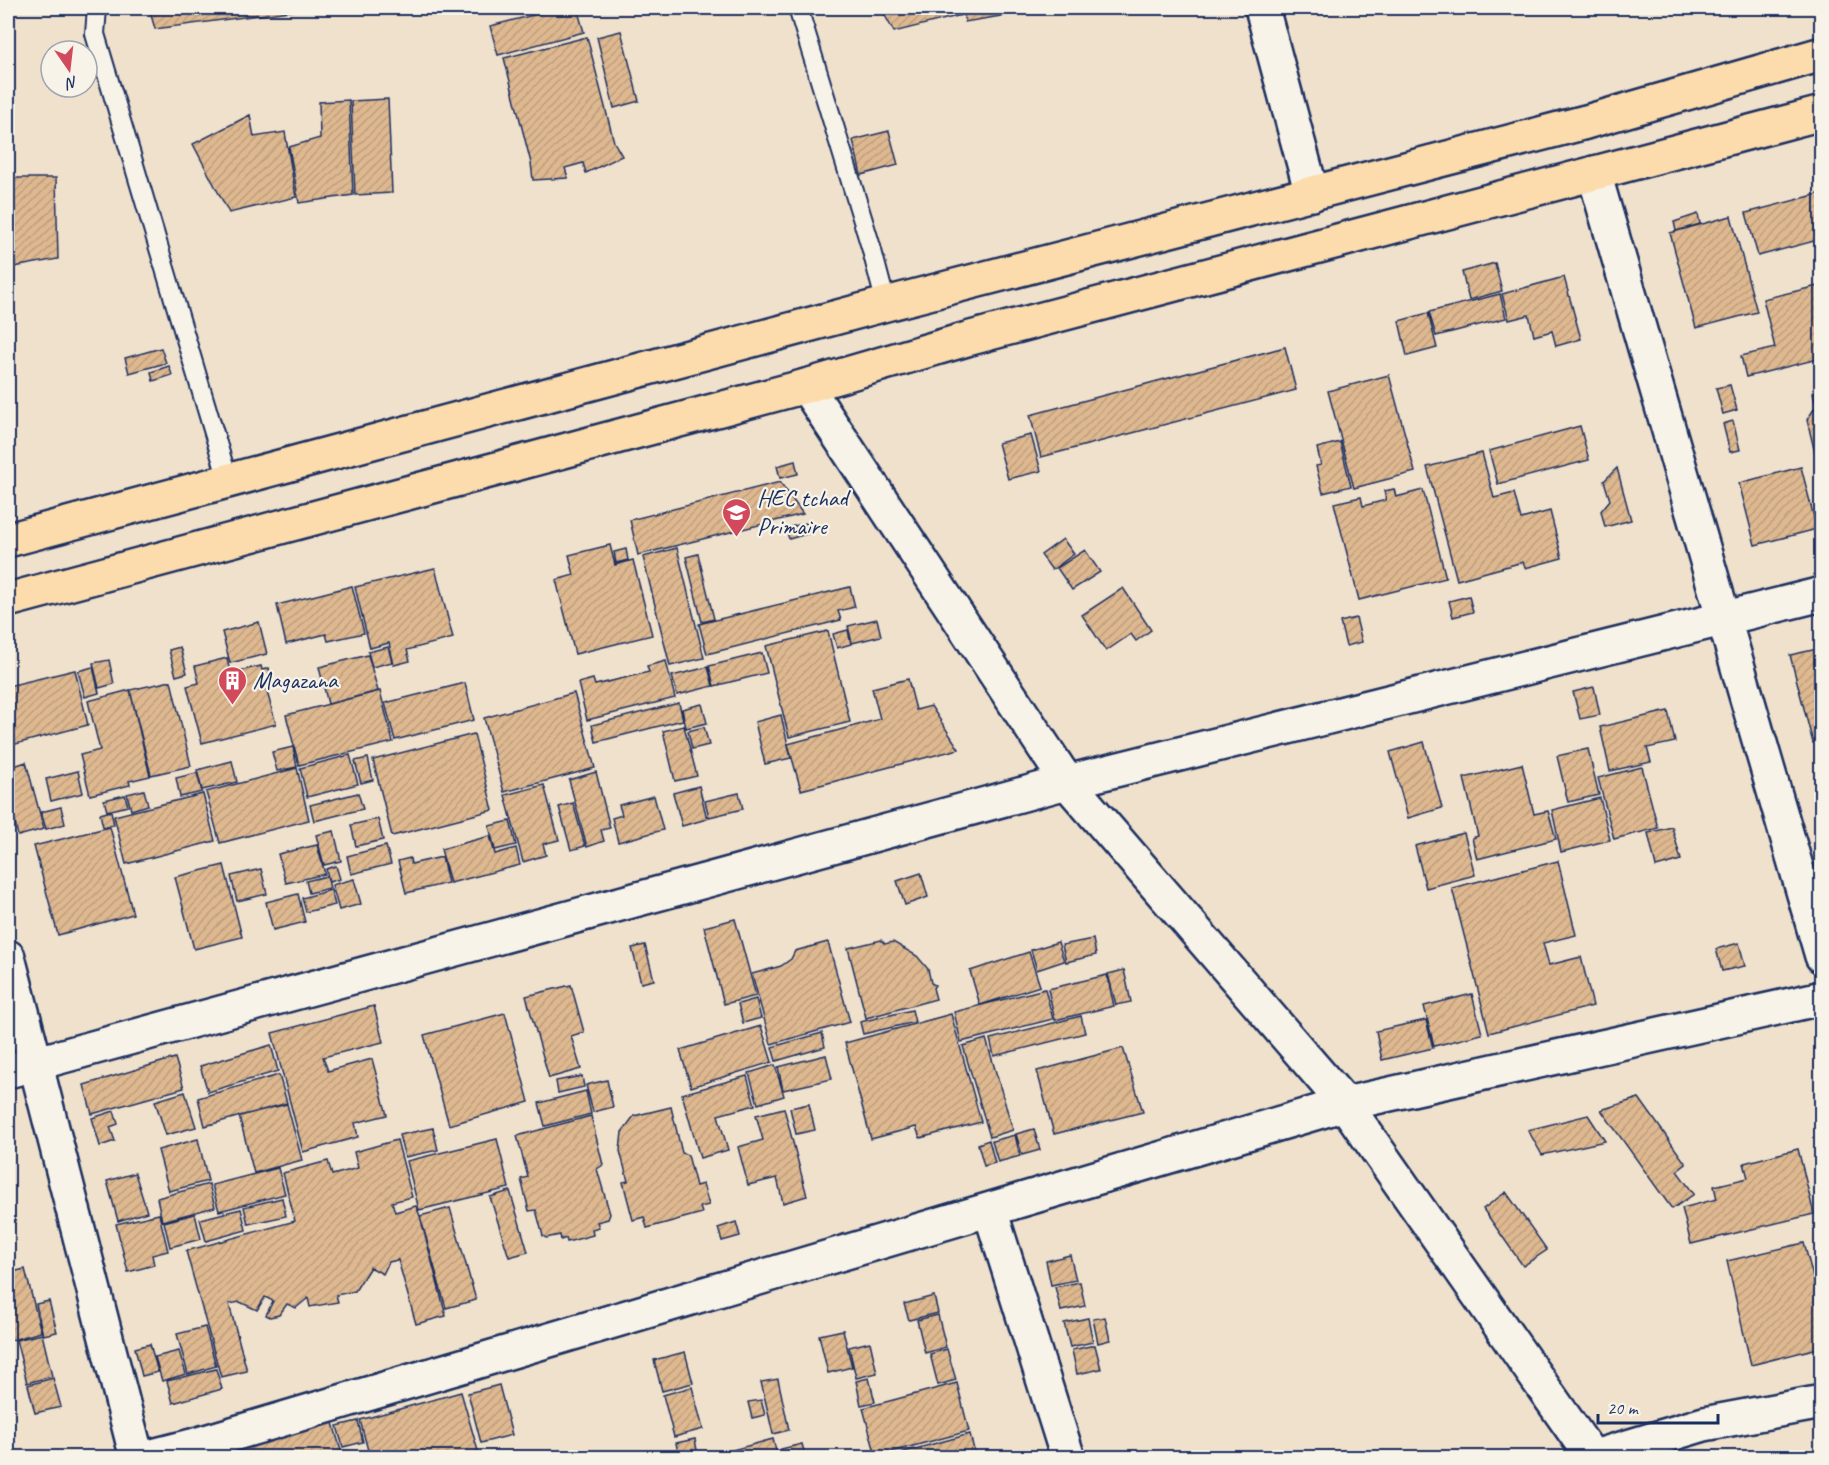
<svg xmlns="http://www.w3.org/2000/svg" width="1829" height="1465" font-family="Caveat,sans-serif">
	<defs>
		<pattern id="building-hatch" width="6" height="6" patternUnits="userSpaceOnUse" patternTransform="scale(1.5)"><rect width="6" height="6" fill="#deb88f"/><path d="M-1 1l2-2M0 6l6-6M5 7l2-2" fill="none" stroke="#be9e7e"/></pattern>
	</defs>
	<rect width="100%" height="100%" fill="#f0e1cd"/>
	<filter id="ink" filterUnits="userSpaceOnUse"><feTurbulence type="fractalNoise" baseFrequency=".0167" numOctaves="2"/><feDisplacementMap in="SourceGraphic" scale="12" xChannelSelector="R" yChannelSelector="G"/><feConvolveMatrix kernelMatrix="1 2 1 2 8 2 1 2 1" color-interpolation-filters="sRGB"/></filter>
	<g filter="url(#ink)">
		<path fill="url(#building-hatch)" stroke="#1b2f5e" stroke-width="1.5" d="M8,8H13V64L8,63Z
			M149,8H312L155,29Z
			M561,8H577L584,32L498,55L490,26Z
			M881,8H961L962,15L894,32Z
			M963,8H1019V13L965,22Z
			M1021,8H1058V12L1021,13Z
			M621,31L639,101L614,108L597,37Z
			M587,37L614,142L622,156L586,173L583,163L565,168L568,178L533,180L531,163L504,58Z
			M388,99L392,193L355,195L351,101Z
			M349,100L353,195L299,203L289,147L320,138L319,102Z
			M250,115L254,137L285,132L296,197L229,213L193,144Z
			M889,131L898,165L861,175L853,140Z
			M8,178H56L58,259L8,268Z
			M1822,193V239L1758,256L1746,213Z
			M1698,214L1700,224L1676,231L1674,222Z
			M1731,216L1757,312L1696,328L1670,233Z
			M1495,263L1502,291L1469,300L1462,272Z
			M1564,277L1581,339L1556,346L1552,331L1534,336L1529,315L1509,320L1502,294Z
			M1822,285V358L1746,377L1741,356L1775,348L1763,299Z
			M1500,294L1506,318L1436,336L1429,312Z
			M1428,313L1437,348L1407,356L1399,321Z
			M1285,347L1296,390L1041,457L1030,415Z
			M161,348L166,363L129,373L125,358Z
			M169,366L172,375L153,381L151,372Z
			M1389,375L1415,472L1354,488L1328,391Z
			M1730,385L1737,410L1723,414L1716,388Z
			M1822,391V459L1815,453L1807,420L1816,406L1813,393Z
			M1733,421L1740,450L1730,452L1723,424Z
			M1580,426L1589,460L1498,484L1489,451Z
			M1031,435L1041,471L1008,479L998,443Z
			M1340,442L1351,486L1323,493L1316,466L1321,465L1317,448Z
			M1482,453L1494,498L1514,493L1521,519L1550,511L1562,558L1525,568L1523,562L1457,580L1427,467Z
			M795,461L798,474L780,478L777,466Z
			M1801,467L1817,529L1755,545L1739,483Z
			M1617,468L1631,520L1605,527L1601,511L1610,500L1604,481Z
			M780,482L803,514L638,555L630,520Z
			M1394,489L1396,497L1423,490L1446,578L1359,600L1334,503L1361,497L1363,506L1386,500L1384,491Z
			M806,523L813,532L789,539L786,528Z
			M1063,539L1074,554L1052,570L1041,555Z
			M610,545L615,565L633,560L652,635L575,654L556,580L574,575L569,555Z
			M677,548L704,658L670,666L643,557Z
			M626,549L628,560L616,563L614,552Z
			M1085,550L1100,572L1072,590L1057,568Z
			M698,554L714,619L702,622L686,557Z
			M435,568L453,638L407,650L410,661L394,665L389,643L370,648L355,587Z
			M352,586L364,633L328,641L326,634L286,644L277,605Z
			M850,587L855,607L838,611L841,620L707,654L699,624Z
			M1123,588L1151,630L1136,641L1131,634L1106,651L1082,615Z
			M1469,596L1473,612L1453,617L1449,601Z
			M1356,618L1362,642L1346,646L1340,622Z
			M877,619L881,636L852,643L848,626Z
			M259,622L267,654L230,663L222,632Z
			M848,630L851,644L837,648L833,634Z
			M828,631L850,722L789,737L766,646Z
			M180,647L187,673L176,676L169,650Z
			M388,647L392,662L372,667L368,652Z
			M1822,648V740L1813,743L1790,655Z
			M762,653L767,673L714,686L709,666Z
			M368,655L378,691L328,704L319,667Z
			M227,658L230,673L261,666L262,670L269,668L274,686L266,688L276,724L202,743L187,686L199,683L195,666Z
			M109,660L114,684L99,688L93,663Z
			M666,661L675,698L587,720L578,683L593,679L595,685L649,672L647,666Z
			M93,667L99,693L85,697L78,671Z
			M708,667L713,686L677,695L672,676Z
			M75,670L88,725L8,746V686Z
			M908,679L916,710L931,706L959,749L801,790L788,744L880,719L872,688Z
			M171,681L191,766L151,775L130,690Z
			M465,683L474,720L395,740L385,703Z
			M1594,687L1600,715L1580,719L1573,692Z
			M130,690L150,776L129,781L130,785L90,795L80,755L100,750L88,701Z
			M380,691L393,742L299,765L286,715Z
			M574,693L595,768L504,792L484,718Z
			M679,703L683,720L596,742L592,725Z
			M702,704L707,723L686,728L682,709Z
			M1668,711L1675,742L1647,748L1651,762L1610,771L1600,727Z
			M781,715L791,758L765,764L755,722Z
			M684,726L697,776L675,781L663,731Z
			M704,727L709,745L692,749L688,731Z
			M474,734L493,810L392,836L373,760Z
			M1424,742L1442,808L1408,818L1390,752Z
			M293,747L297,767L277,771L272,752Z
			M1588,749L1599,795L1568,802L1557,756Z
			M350,755L358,784L307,797L300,768Z
			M368,758L373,780L361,783L355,761Z
			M232,761L237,782L202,790L197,770Z
			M26,762L44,829L18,836L8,792V768Z
			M1522,764L1534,814L1548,811L1556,839L1477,859L1472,838L1478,836L1464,778Z
			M1642,767L1658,828L1614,839L1598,778Z
			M297,768L309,820L220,843L206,792Z
			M78,771L83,793L51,801L46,779Z
			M596,772L610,828L601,830L604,841L587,847L569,780Z
			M197,773L202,792L180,797L176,778Z
			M544,785L559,840L543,844L546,855L523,862L505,795Z
			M699,786L707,819L682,826L673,793Z
			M144,790L148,805L131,810L127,794Z
			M358,793L363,809L314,821L310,805Z
			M739,793L743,809L709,817L705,801Z
			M203,794L215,841L126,864L114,816Z
			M125,795L128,806L107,811L104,800Z
			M654,796L663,830L618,842L612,818L622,815L619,805Z
			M1600,798L1610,840L1561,852L1552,810Z
			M573,803L585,846L571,850L559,807Z
			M61,807L65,824L46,829L41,812Z
			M111,811L114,825L103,827L100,814Z
			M378,819L383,840L356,846L351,825Z
			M510,821L516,845L495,850L489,826Z
			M110,827L133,914L58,935L34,846Z
			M1672,827L1681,860L1656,867L1648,833Z
			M334,831L341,861L324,865L316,835Z
			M1464,833L1475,875L1426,888L1415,846Z
			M490,836L495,854L516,848L520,865L450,883L441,849Z
			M317,845L325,874L286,883L278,854Z
			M386,846L391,864L351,874L347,856Z
			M442,857L448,883L406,893L398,861L410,858L411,864Z
			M1558,861L1576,935L1543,943L1549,965L1581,957L1593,1006L1489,1033L1452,888Z
			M224,865L242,937L194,949L175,877Z
			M336,866L340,879L329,882L326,869Z
			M261,869L267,894L237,901L231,876Z
			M921,873L928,897L905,905L897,881Z
			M327,876L330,888L309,893L306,881Z
			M354,879L361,904L339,910L332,885Z
			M331,890L335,905L306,912L302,898Z
			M298,894L305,922L273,930L266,902Z
			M735,919L756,996L724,1004L704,927Z
			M1093,939L1096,955L1066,962L1062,945Z
			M881,940L885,944L893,942L917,956L928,969L931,983L935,985L933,988L936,999L866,1018L848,948Z
			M828,942L850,1022L771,1044L752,974L781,966L791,959L795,951Z
			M1058,942L1064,961L1037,970L1031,950Z
			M1739,943L1745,966L1722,971L1716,949Z
			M645,945L654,980L641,983L632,948Z
			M1029,952L1040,986L980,1005L970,971Z
			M1124,970L1131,1002L1116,1005L1108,974Z
			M1107,975L1114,1006L1055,1020L1048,989Z
			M571,985L584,1032L571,1036L581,1069L549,1078L526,996Z
			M1045,989L1053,1019L961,1042L954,1012Z
			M1472,994L1482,1034L1434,1046L1424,1006Z
			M756,999L761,1018L743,1023L738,1004Z
			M374,1006L383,1042L323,1057L328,1071L372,1059L387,1115L355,1123L358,1137L303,1152L272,1033Z
			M912,1010L915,1022L863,1034L860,1022Z
			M505,1013L529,1102L449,1125L424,1035Z
			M951,1014L981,1122L920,1138L916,1127L871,1139L845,1043Z
			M1081,1016L1085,1033L994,1056L990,1039Z
			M1426,1020L1433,1048L1382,1060L1376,1031Z
			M761,1026L772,1062L691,1087L680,1050Z
			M822,1033L825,1047L776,1061L772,1047Z
			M986,1039L1013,1130L990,1137L963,1046Z
			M271,1045L278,1071L208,1092L200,1066Z
			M1123,1048L1143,1112L1054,1134L1037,1071Z
			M826,1055L832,1079L783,1090L778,1067Z
			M175,1058L184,1088L92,1114L84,1085Z
			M775,1065L784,1096L758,1104L749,1073Z
			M279,1075L287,1103L205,1126L198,1098Z
			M582,1076L584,1087L558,1093L556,1081Z
			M747,1076L755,1105L718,1115L728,1150L700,1158L682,1094Z
			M607,1080L613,1107L593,1112L586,1085Z
			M586,1091L591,1114L545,1126L539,1103Z
			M185,1092L196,1127L166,1135L155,1101Z
			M1639,1098L1686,1164L1677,1171L1694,1194L1672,1209L1601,1110Z
			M287,1104L302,1160L254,1173L239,1116Z
			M809,1104L815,1130L796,1134L790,1108Z
			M671,1107L682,1153L688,1155L696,1186L703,1184L709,1205L700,1207L702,1213L647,1228L644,1217L633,1220L623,1182L628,1181L620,1151L622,1132L634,1116Z
			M784,1108L807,1196L783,1203L777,1178L748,1185L738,1147L763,1140L756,1115Z
			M114,1111L118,1124L110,1127L115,1141L100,1146L92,1118Z
			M1588,1115L1605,1141L1542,1155L1528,1130Z
			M591,1116L603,1165L597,1169L610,1214L608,1219L597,1222L599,1227L592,1229L593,1235L567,1242L566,1238L561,1240L560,1235L546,1238L543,1236L536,1210L529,1211L521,1179L528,1177L517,1136Z
			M433,1128L438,1150L405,1157L399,1135Z
			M1034,1129L1040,1150L1022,1155L1016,1134Z
			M1015,1135L1020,1156L998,1162L992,1141Z
			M198,1139L208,1181L169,1191L158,1150Z
			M497,1139L509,1188L419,1210L407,1161Z
			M397,1140L412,1197L392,1202L395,1212L416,1206L420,1216L446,1316L416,1324L398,1260L389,1262L383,1274L370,1267L355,1291L336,1295L338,1302L310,1307L308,1298L296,1308L287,1304L279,1315L270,1317L266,1315L273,1301L265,1297L257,1310L240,1302L229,1304L247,1371L221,1377L186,1251L295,1221L283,1173L328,1161L332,1175L358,1168L354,1152Z
			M989,1140L995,1163L984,1166L978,1144Z
			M1798,1149L1814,1214L1691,1244L1682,1208L1717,1199L1714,1186L1748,1178L1744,1163Z
			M278,1168L285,1194L219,1211L212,1185Z
			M135,1173L147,1212L118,1221L107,1181Z
			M209,1184L215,1207L162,1221L157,1198Z
			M510,1191L528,1252L509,1257L490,1197Z
			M1506,1192L1547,1250L1523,1266L1483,1209Z
			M282,1198L286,1216L248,1224L244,1207Z
			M450,1208L476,1300L446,1308L420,1216Z
			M241,1209L246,1230L206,1241L200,1219Z
			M159,1214L168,1251L152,1255L154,1265L128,1272L116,1224Z
			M195,1214L201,1239L170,1247L164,1222Z
			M736,1222L740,1236L722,1241L718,1228Z
			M1804,1243L1822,1311V1347L1751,1365L1727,1261Z
			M1070,1255L1076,1280L1051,1285L1046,1261Z
			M25,1269L41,1332L8,1341V1273Z
			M1080,1282L1085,1306L1061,1311L1055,1287Z
			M934,1296L938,1313L909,1320L904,1304Z
			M49,1301L57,1332L43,1335L36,1304Z
			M938,1315L946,1347L925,1353L917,1320Z
			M1105,1317L1110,1340L1098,1343L1093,1319Z
			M1088,1318L1093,1342L1070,1347L1064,1323Z
			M205,1327L216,1366L188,1374L177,1334Z
			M843,1330L852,1367L828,1373L819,1335Z
			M42,1334L52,1376L27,1383L16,1340Z
			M870,1342L877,1373L856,1378L849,1347Z
			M150,1344L158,1372L142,1376L135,1348Z
			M1095,1345L1101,1369L1077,1374L1072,1350Z
			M947,1349L956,1380L938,1385L930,1354Z
			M179,1351L186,1374L162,1381L155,1357Z
			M685,1352L693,1383L662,1391L654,1360Z
			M216,1369L222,1389L173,1403L167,1381Z
			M53,1378L61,1407L35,1413L28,1385Z
			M869,1378L875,1402L861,1405L856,1381Z
			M778,1379L789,1430L773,1434L761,1382Z
			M957,1383L969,1431L876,1456L863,1408Z
			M499,1385L512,1435L481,1443L468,1393Z
			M692,1387L703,1429L674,1437L663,1395Z
			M461,1392L480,1458H370L360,1420Z
			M761,1400L765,1415L752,1418L748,1402Z
			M358,1421L363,1442L343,1447L337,1426Z
			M333,1423L343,1458H205Z
			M970,1434L976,1458H901L900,1453Z
			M695,1439L698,1456L679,1458L676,1443Z
			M773,1439L778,1458H703Z
			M802,1444L806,1458H783L781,1449Z"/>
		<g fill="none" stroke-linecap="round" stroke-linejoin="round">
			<defs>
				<path id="lane" d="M97,8L95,34L228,480
					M798,8L871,247L886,304"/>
				<path id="street" d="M1262,8L1312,194
					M1594,173L1822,956
					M806,386L1067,782L1345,1104L1592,1457
					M8,957L137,1458
					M8,1071L1067,782L1822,594
					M990,1210L1068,1458
					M145,1458L192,1446L1345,1104L1822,998
					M1591,1458L1704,1424L1822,1402"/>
				<path id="primary" d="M8,540L886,304L1586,122L1822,54
					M8,600L806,386L967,339L1822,113"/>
			</defs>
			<use href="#lane" stroke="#1b2f5e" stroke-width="22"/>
			<use href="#street" stroke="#1b2f5e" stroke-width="38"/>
			<use href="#primary" stroke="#1b2f5e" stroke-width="38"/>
			<use href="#lane" stroke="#f7f3e8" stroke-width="18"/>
			<use href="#street" stroke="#f7f3e8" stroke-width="33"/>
			<use href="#primary" stroke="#fcdcac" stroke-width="33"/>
		</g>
	</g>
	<defs>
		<symbol id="school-pin" viewBox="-11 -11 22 30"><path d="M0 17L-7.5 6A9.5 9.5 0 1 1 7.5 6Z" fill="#d1495b" stroke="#f7f3e8"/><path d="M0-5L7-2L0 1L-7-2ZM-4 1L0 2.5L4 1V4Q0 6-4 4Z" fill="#fff"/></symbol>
		<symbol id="building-pin" viewBox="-11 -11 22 30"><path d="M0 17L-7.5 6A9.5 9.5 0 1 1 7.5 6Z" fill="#d1495b" stroke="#f7f3e8"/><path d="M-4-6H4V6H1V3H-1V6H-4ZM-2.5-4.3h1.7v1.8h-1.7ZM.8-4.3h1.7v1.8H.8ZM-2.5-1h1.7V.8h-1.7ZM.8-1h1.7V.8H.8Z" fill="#fff"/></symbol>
	</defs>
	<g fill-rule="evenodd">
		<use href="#school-pin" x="720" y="496" width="33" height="45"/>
		<use href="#building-pin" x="216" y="664" width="33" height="45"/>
	</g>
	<g text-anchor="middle" stroke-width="4.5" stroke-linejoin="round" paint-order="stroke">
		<g font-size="24" fill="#1b2f5e" stroke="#f7f3e8" text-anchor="start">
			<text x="757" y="506">HEC tchad<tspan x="757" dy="28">Primaire</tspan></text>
			<text x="253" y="688">Magazana</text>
		</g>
	</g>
	<rect width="1829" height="1465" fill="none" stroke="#f7f3e8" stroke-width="30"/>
	<rect x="15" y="15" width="1799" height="1435" fill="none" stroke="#1b2f5e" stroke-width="2" filter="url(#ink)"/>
	<g transform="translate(69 69) rotate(166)"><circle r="28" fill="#f7f3e8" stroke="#9fa5b1" stroke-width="1.5"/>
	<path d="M0-4.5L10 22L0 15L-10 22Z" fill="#d1495b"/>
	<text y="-9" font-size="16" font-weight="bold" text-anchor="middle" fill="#1b2f5e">N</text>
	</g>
	<path d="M1598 1414v9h120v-9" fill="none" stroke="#1b2f5e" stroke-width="3"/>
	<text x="1607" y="1414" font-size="18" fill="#1b2f5e" stroke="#f7f3e8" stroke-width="4.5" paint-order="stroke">20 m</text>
</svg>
